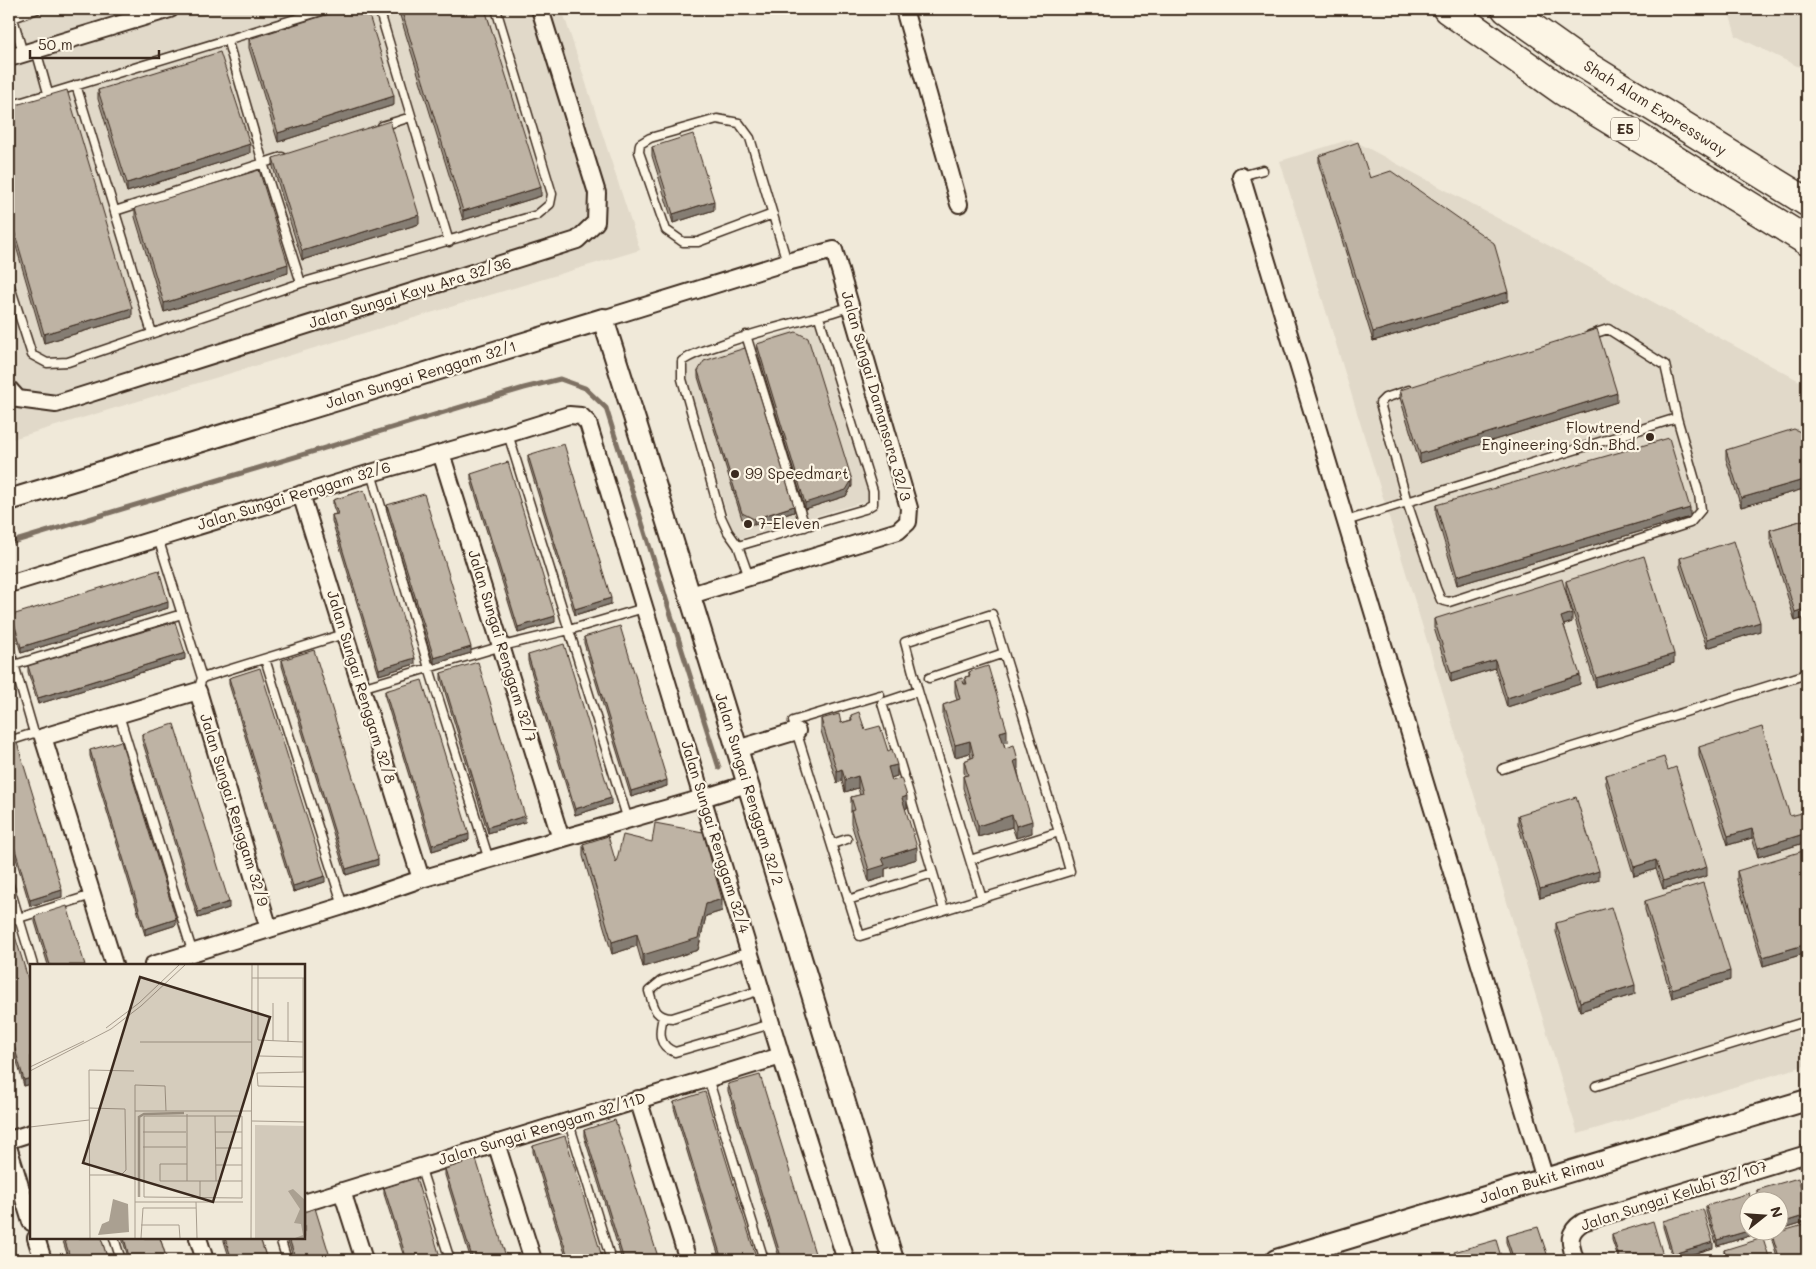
<svg xmlns="http://www.w3.org/2000/svg" width="1816" height="1269" font-family="Mali,sans-serif">
	<rect width="100%" height="100%" fill="#f0e9d9"/>
	<filter id="ink" filterUnits="userSpaceOnUse"><feTurbulence type="fractalNoise" baseFrequency=".02" numOctaves="2"/><feDisplacementMap in="SourceGraphic" scale="10" xChannelSelector="R" yChannelSelector="G"/><feConvolveMatrix kernelMatrix="1 2 1 2 8 2 1 2 1" color-interpolation-filters="sRGB"/></filter>
	<g filter="url(#ink)">
		<path fill="#e1d9c9" d="M9,9H562L640,250L9,440Z
			M1728,9H1807V71L1736,36Z
			M1351,139L1807,385V1065L1578,1134L1280,161Z
			M816,323L869,493L870,500L739,539L732,531L686,377L689,362Z"/>
		<g fill="none" stroke-linecap="round" stroke-linejoin="round">
			<path stroke="#7e7163" stroke-width="5" d="M9,543L524,388L560,379L585,388L606,408L719,768"/>
			<defs>
				<path id="service" d="M379,9L449,242
					M36,50L48,93
					M23,54L13,18L37,9
					M76,85L152,333
					M9,106L328,9
					M382,126L411,117
					M1241,176L1263,170
					M115,211L282,157
					M773,214L698,242H683L666,230L639,152L640,144L650,138L717,119L739,123L750,138L787,262
					M9,283L32,355L47,363L68,362L301,283L263,163L227,39
					M301,283L537,215L550,204L552,194L496,9
					M746,335L805,527
					M1409,390L1385,398L1380,403L1407,502L1436,588L1441,600L1449,602L1690,523L1701,510L1699,494L1677,418
					M508,434L628,820
					M371,473L429,668L489,860
					M1346,521L1677,418L1665,365L1608,329L1590,335
					M158,538L202,678L198,691
					M738,546L865,509L873,504V491L819,317
					M749,577L738,546L728,532L721,517L682,379V361C694,353 707,349 720,345C762,329 807,321 849,307
					M9,647L34,733L43,737
					M1004,653L1059,832
					M265,659L343,906
					M14,665L182,614
					M202,678L344,634
					M361,688L502,646L569,630L644,608
					M918,691L905,642L992,614L1004,653L929,678
					M880,695L793,721L860,936L1070,871L1059,832L970,860
					M119,715L193,954
					M9,741L34,733
					M1502,769L1807,674
					M832,844L847,839
					M9,885L33,965
					M848,900L933,873
					M944,910L882,703L918,691L982,899
					M9,921L92,895
					M749,952L661,981L649,991C654,1007 654,1017 672,1018L761,990
					M663,1017C659,1033 658,1046 675,1052L771,1024
					M708,1078L764,1260
					M1596,1086L1807,1021
					M568,1120L611,1260
					M420,1166L450,1260
					M114,1238L121,1260
					M280,1238L287,1260"/>
				<path id="minor" d="M904,9L959,204
					M9,58L170,9
					M1241,176L1545,1179
					M603,319L787,262L834,250L909,508L908,522L898,531L691,595
					M9,389L18,399L56,404L577,240L596,222L597,193L540,9
					M441,453L561,839
					M301,494L421,879
					M9,584L371,473L508,434L569,415L581,416L588,423L781,1056L846,1260
					M737,749L797,731
					M114,965L43,737L198,691L269,929
					M153,965L343,906L421,879L703,798L747,784
					M638,1099L688,1260
					M9,1140L31,1133
					M496,1143L533,1260
					M9,1150L31,1222
					M342,1191L364,1260
					M304,1203L781,1056
					M36,1238L43,1260
					M198,1238L205,1260
					M1575,1260C1570,1243 1566,1233 1583,1222L1807,1154"/>
				<path id="tertiary" d="M9,500L603,319C703,632 797,946 893,1260
					M1276,1260L1807,1100"/>
				<path id="motorway" d="M1447,9L1563,91L1807,241
					M1506,9L1582,63L1807,202"/>
			</defs>
			<use href="#service" stroke="#3b2a1e" stroke-width="11"/>
			<use href="#minor" stroke="#3b2a1e" stroke-width="20"/>
			<use href="#tertiary" stroke="#3b2a1e" stroke-width="24"/>
			<use href="#motorway" stroke="#3b2a1e" stroke-width="31"/>
			<use href="#service" stroke="#fcf5e5" stroke-width="8"/>
			<use href="#minor" stroke="#fcf5e5" stroke-width="16"/>
			<use href="#tertiary" stroke="#fcf5e5" stroke-width="20"/>
			<use href="#motorway" stroke="#fcf5e5" stroke-width="28"/>
		</g>
		<path fill="#a39a8d" stroke="#3b2a1e" d="M398,9H485L541,196L463,220Z
			M249,39L394,105L278,142L249,48Z
			M98,90L250,153L127,192L98,99Z
			M9,107L132,317L44,343L9,222Z
			M652,147L714,210L673,223L652,156Z
			M1319,156L1370,178L1508,301L1373,341L1319,165Z
			M273,158L419,224L302,260L273,167Z
			M135,208L288,273L164,312L135,217Z
			M757,344L852,486L846,496L805,509L757,350Z
			M698,371L794,512L754,525L742,519L698,377Z
			M1400,390L1617,402L1420,463L1400,398Z
			M1807,435V488L1741,507L1726,459V450Z
			M528,455L611,604L575,615L528,461Z
			M471,474L555,622L518,633L471,480Z
			M333,500L415,664L379,675L332,521V515L336,514L333,506Z
			M387,505L471,653L434,664L387,511Z
			M1436,505L1690,517L1457,585L1436,514Z
			M1807,519V617L1795,621L1770,539V530Z
			M1680,558L1760,631L1707,648L1680,567Z
			M1566,581L1674,663L1596,687L1566,590Z
			M168,608L21,653L12,621V615Z
			M1434,619L1572,622L1564,625L1580,684L1507,707L1495,668L1451,682L1434,628Z
			M584,637L667,786L631,797L584,643Z
			M528,655L611,804L575,815L528,661Z
			M185,659L38,704L28,672V666Z
			M282,660L378,865L346,875L282,666Z
			M969,672L1007,742L1004,743L1005,748L1018,772L1032,833L1016,838L1012,827L978,837L963,788V776H965L964,772V761L971,758L970,753L955,757L943,717V705L957,700L955,692V680L964,684H965V677L969,676Z
			M441,673L525,822L488,833L441,679Z
			M229,678L325,882L293,892L229,684Z
			M385,691L469,840L432,851L385,697Z
			M851,715L865,730L888,751L897,776L891,778L907,808L905,809L917,859L885,869V877L869,882L851,823V797L860,795L858,788L845,792L842,781L837,783L821,731V719L841,723L851,720Z
			M142,734L229,908L198,918L142,740Z
			M9,746L62,897L30,906L9,835Z
			M1699,747L1790,816L1807,828V842L1758,857L1752,838L1728,845L1699,756Z
			M90,750L176,925L145,935L90,756Z
			M1668,770L1707,876L1663,889L1656,869L1634,876L1606,784V775Z
			M1807,800V824L1803,810V801Z
			M1518,815L1599,880L1540,898L1518,824Z
			M583,844L616,863L722,911L706,916L698,950L643,967L637,946L612,954L583,856Z
			M1807,865V953L1763,966L1737,880V871Z
			M1645,901L1730,980L1672,998L1645,910Z
			M35,916L85,965H48L35,922Z
			M9,923L31,988V1084L24,1086L9,1034Z
			M1556,923L1635,994L1580,1011L1556,932Z
			M728,1084L817,1260H780L728,1091Z
			M674,1102L757,1260H720L674,1108Z
			M584,1130L659,1260H622L584,1136Z
			M533,1146L603,1260H567L533,1152Z
			M445,1169L507,1260H471L445,1175Z
			M384,1188L441,1260H405L384,1194Z
			M1757,1190L1807,1211V1221L1778,1230V1202H1758L1757,1196Z
			M1706,1206L1759,1232V1233L1717,1246L1706,1212Z
			M1663,1221L1713,1248L1673,1260L1663,1227Z
			M1612,1234L1664,1260H1619L1612,1240Z
			M1772,1234L1807,1260H1778L1772,1240Z
			M1506,1236L1549,1260H1512L1506,1242Z
			M62,1238H101L108,1260H69Z
			M122,1238H160L167,1260H129Z
			M224,1238H260L267,1260H230L224,1241Z
			M287,1238H304L331,1260H294Z
			M1724,1250L1770,1260H1725L1724,1256Z"/>
		<path fill="#857d73" stroke="#3b2a1e" d="M394,96V105L278,142V133Z
			M250,144V153L127,192V183Z
			M541,187V196L463,220V211Z
			M714,201V210L673,223V214Z
			M419,215V224L302,260V251Z
			M288,264V273L164,312V303Z
			M1508,292V301L1373,341V332Z
			M132,308V317L44,343V334Z
			M1617,393V402L1420,463V454Z
			M1807,479V488L1741,507V498Z
			M852,480V486L846,496L805,509V503Z
			M794,506V512L754,525V519Z
			M1690,508V517L1457,585V576Z
			M611,598V604L575,615V609Z
			M168,602V608L21,653V647Z
			M1807,608V617L1795,621V612Z
			M1572,613V622L1561,626V617Z
			M555,616V622L518,633V627Z
			M1760,622V631L1707,648V639Z
			M471,647V653L434,664V658Z
			M185,653V659L38,704V698Z
			M1674,654V663L1596,687V678Z
			M415,658V664L379,675V669Z
			M1495,660V668L1451,682V673Z
			M1580,675V684L1507,707V698Z
			M1007,730V742L1000,744V732Z
			M970,741V753L955,757V745Z
			M1018,760V772L1014,773V761Z
			M897,765V776L888,779V767Z
			M842,769V781L837,783V771Z
			M858,776V788L845,792V780Z
			M667,780V786L631,797V791Z
			M907,796V808L902,810V798Z
			M611,798V804L575,815V809Z
			M1012,815V827L978,837V826Z
			M525,816V822L488,833V827Z
			M1032,821V833L1016,838V826Z
			M1752,829V838L1728,845V836Z
			M1807,833V842L1758,857V848Z
			M469,834V840L432,851V845Z
			M917,847V859L885,869V877L869,882V870L882,858Z
			M378,859V865L346,875V869Z
			M1656,860V869L1634,876V867Z
			M1707,867V876L1663,889V881Z
			M1599,871V880L1540,898V889Z
			M325,876V882L293,892V886Z
			M62,890V897L30,906V900Z
			M722,899V911L706,916L698,950L643,967V955L706,904Z
			M229,902V908L198,918V912Z
			M176,919V925L145,935V929Z
			M637,934V946L612,954V942Z
			M1807,944V953L1763,966V957Z
			M1730,971V980L1672,998V989Z
			M1635,985V994L1580,1011V1002Z
			M31,1078V1084L24,1086V1080Z
			M1807,1215V1221L1778,1230V1224Z
			M1748,1231V1232H1759V1233L1717,1246V1240Z
			M1713,1242V1248L1673,1260V1254Z"/>
		<path fill="#beb3a4" stroke="#3b2a1e" d="M345,9H367L394,96L278,133L249,39Z
			M401,9H485L541,187L463,211Z
			M220,52L250,144L127,183L98,90Z
			M67,90L132,308L44,334L9,213V107Z
			M390,121L419,215L302,251L273,158Z
			M693,134L714,201L673,214L652,147Z
			M1358,142L1370,178L1391,171L1494,243L1508,292L1373,332L1319,156Z
			M259,170L288,264L164,303L135,208Z
			M1597,329L1617,393L1420,454L1400,390Z
			M796,332L808,338L852,480L846,490L805,503L757,344Z
			M745,348L794,506L754,519L742,513L698,371L704,361Z
			M1794,429L1807,435V479L1741,498L1726,450Z
			M1669,438L1690,508L1457,576L1436,505Z
			M564,444L611,598L575,609L528,455Z
			M508,462L555,616L518,627L471,474Z
			M364,490L415,658L379,669L332,515L338,514L333,500Z
			M424,494L471,647L434,658L387,505Z
			M1807,519V608L1795,612L1770,530Z
			M1734,541L1760,622L1707,639L1680,558Z
			M1644,556L1674,654L1596,678L1566,581Z
			M159,570L168,602L21,647L12,615Z
			M1562,579L1572,613L1561,617L1580,675L1507,698L1495,660L1451,673L1434,619Z
			M175,622L185,653L38,698L28,666Z
			M620,626L667,780L631,791L584,637Z
			M564,644L611,798L575,809L528,655Z
			M314,650L378,859L346,869L282,660Z
			M478,662L525,816L488,827L441,673Z
			M988,666L1007,730L1000,732L1005,748L1014,745L1018,760L1014,761L1032,821L1016,826L1012,815L978,826L963,776L968,775L964,761L974,757L970,741L955,745L943,705L960,699L955,680L962,678L964,684H967L965,677L970,676L969,672Z
			M260,668L325,876L293,886L229,678Z
			M422,680L469,834L432,845L385,691Z
			M859,712L865,730L880,726L888,751L892,749L897,765L888,767L892,781L901,778L907,796L902,798L917,847L882,858L885,865L869,870L851,811L855,810L851,797L863,794L858,776L845,780L842,769L837,771L821,719L839,714L841,723L852,720L851,715Z
			M174,724L229,902L198,912L142,734Z
			M1762,727L1790,816L1802,813L1807,828V833L1758,848L1752,829L1728,836L1699,747Z
			M121,741L176,919L145,929L90,750Z
			M17,743L62,890L30,900L9,829V746Z
			M1664,757L1668,770L1676,767L1707,867L1663,881L1656,860L1634,867L1606,775Z
			M1576,797L1599,871L1540,889L1518,815Z
			M1807,800V815L1803,801Z
			M655,823L703,832L722,899L706,904L698,938L643,955L637,934L612,942L583,844L608,836L616,863L623,835L652,842Z
			M1803,851L1807,865V944L1763,957L1737,871Z
			M1703,883L1730,971L1672,989L1645,901Z
			M67,906L85,965H50L35,916Z
			M1611,907L1635,985L1580,1002L1556,923Z
			M9,923H11L31,988V1078L24,1080L9,1028Z
			M760,1075L817,1260H782L728,1084Z
			M705,1092L757,1260H722L674,1102Z
			M615,1120L659,1260H624L584,1130Z
			M565,1136L603,1260H569L533,1146Z
			M476,1159L507,1260H473L445,1169Z
			M416,1178L441,1260H407L384,1188Z
			M1798,1178L1807,1211V1215L1778,1224V1202H1760L1757,1190Z
			M1749,1193L1751,1202H1748V1231L1717,1240L1706,1206Z
			M315,1208L331,1260H296L289,1238H304V1212Z
			M1703,1209L1713,1242L1673,1254L1663,1221Z
			M1653,1221L1664,1259L1659,1260H1620L1612,1234Z
			M1807,1224V1260H1780L1772,1234Z
			M1538,1227L1549,1260H1514L1506,1236Z
			M64,1238H101L108,1260H71Z
			M124,1238H160L167,1260H130Z
			M225,1238H260L267,1260H232Z
			M1763,1238L1770,1260H1727L1724,1250Z
			M1496,1240L1502,1260H1457L1454,1252Z
			M1715,1254L1717,1260H1694Z"/>
	</g>
	<g fill="#3b2a1e" stroke="#fcf5e5" stroke-width="2">
		<circle cx="1650" cy="437" r="5"/>
		<circle cx="735" cy="474" r="5"/>
		<circle cx="748" cy="524" r="5"/>
	</g>
	<g text-anchor="middle" stroke-width="4.5" stroke-linejoin="round" paint-order="stroke">
		<rect fill="#fcf5e5" stroke="#75675a" stroke-width="1" x="1611" y="117.5" width="28" height="23" rx="4"/>
		<g font-size="14" font-weight="bold" fill="#3b2a1e">
			<text x="1625" y="134">E5</text>
		</g>
		<g font-size="15" fill="#3b2a1e" stroke="#fcf5e5">
			<text transform="translate(1655 108) rotate(32)" y="5">Shah Alam Expressway</text>
			<text transform="translate(410 293) rotate(-17)" y="5">Jalan Sungai Kayu Ara 32/36</text>
			<text transform="translate(421 375) rotate(-17)" y="5">Jalan Sungai Renggam 32/1</text>
			<text transform="translate(876 396) rotate(74)" y="5">Jalan Sungai Damansara 32/3</text>
			<text transform="translate(294 496) rotate(-17)" y="5">Jalan Sungai Renggam 32/6</text>
			<text transform="translate(502 646) rotate(73)" y="5">Jalan Sungai Renggam 32/7</text>
			<text transform="translate(361 687) rotate(73)" y="5">Jalan Sungai Renggam 32/8</text>
			<text transform="translate(749 789) rotate(73)" y="5">Jalan Sungai Renggam 32/2</text>
			<text transform="translate(234 810) rotate(73)" y="5">Jalan Sungai Renggam 32/9</text>
			<text transform="translate(715 837) rotate(73)" y="5">Jalan Sungai Renggam 32/4</text>
			<text transform="translate(542 1129) rotate(-17)" y="5">Jalan Sungai Renggam 32/11D</text>
			<text transform="translate(1542 1180) rotate(-17)" y="5">Jalan Bukit Rimau</text>
			<text transform="translate(1674 1196) rotate(-18)" y="5">Jalan Sungai Kelubi 32/107</text>
		</g>
		<g font-size="15" fill="#3b2a1e" stroke="#fcf5e5" text-anchor="start">
			<text x="1640" y="433" text-anchor="end">Flowtrend<tspan x="1640" dy="17">Engineering Sdn. Bhd.</tspan></text>
			<text x="745" y="479">99 Speedmart</text>
			<text x="758" y="529">7-Eleven</text>
		</g>
	</g>
	<g transform="translate(30 964)">
		<rect width="275" height="275" fill="#f0e9d9"/>
		<path d="M225,161L275,162V274H225Z" fill="#d2c9ba"/>
		<path d="M263,225L275,236V274H265L273,271L271,260L264,259L270,245L258,227ZM83,235L98,240L99,268L68,271L72,260L79,257Z" fill="#aaa091"/>
		<path fill="none" stroke="#aaa091" stroke-width="2.5" d="M109,233V153L114,150L154,149"/>
		<path fill="none" stroke="#a89d8e" stroke-width="1" d="M228,1V76L273,78M222,14H274M258,38V78M243,39V77M76,64L109,39L149,1M110,78H222M229,92L273,93M0,103L54,77M0,107L81,65L111,42L155,1M273,108V14M275,108L227,109L228,122L275,123M59,144L95,145L96,206L91,211H60M105,147H222M114,152H212V234L114,233ZM185,152L186,217M222,157L275,158M0,163L59,156M113,168H156M185,168H212M113,183H156M185,184H212M157,200H130V217H212M186,201H212M157,217V150M170,217V234M105,238H213M166,238L167,274M111,261H149L150,274M60,274L59,106L104,107M105,274V121L135,122L136,147M111,274L113,244H166M221,274L222,1"/>
		<path fill="#3b2a1e" fill-opacity="0.15" stroke="#3b2a1e" stroke-width="2.5" d="M110,13L240,53L183,238L53,199Z"/>
		<rect width="275" height="275" fill="none" stroke="#3b2a1e" stroke-width="2.5"/>
	</g>
	<rect width="1816" height="1269" fill="none" stroke="#fcf5e5" stroke-width="30"/>
	<rect x="15" y="15" width="1786" height="1239" fill="none" stroke="#3b2a1e" stroke-width="2" filter="url(#ink)"/>
	<g transform="translate(1764 1216) rotate(73)"><circle r="24" fill="#fcf5e5" stroke="#afa495"/>
	<path d="M0-4L9 19L0 12L-9 19Z" fill="#3b2a1e"/>
	<text y="-8" font-size="14" font-weight="bold" text-anchor="middle" fill="#3b2a1e">N</text>
	</g>
	<path d="M30 50v8h129v-8" fill="none" stroke="#3b2a1e" stroke-width="2.5"/>
	<text x="38" y="50" font-size="15" fill="#3b2a1e" stroke="#fcf5e5" stroke-width="4" paint-order="stroke">50 m</text>
</svg>
